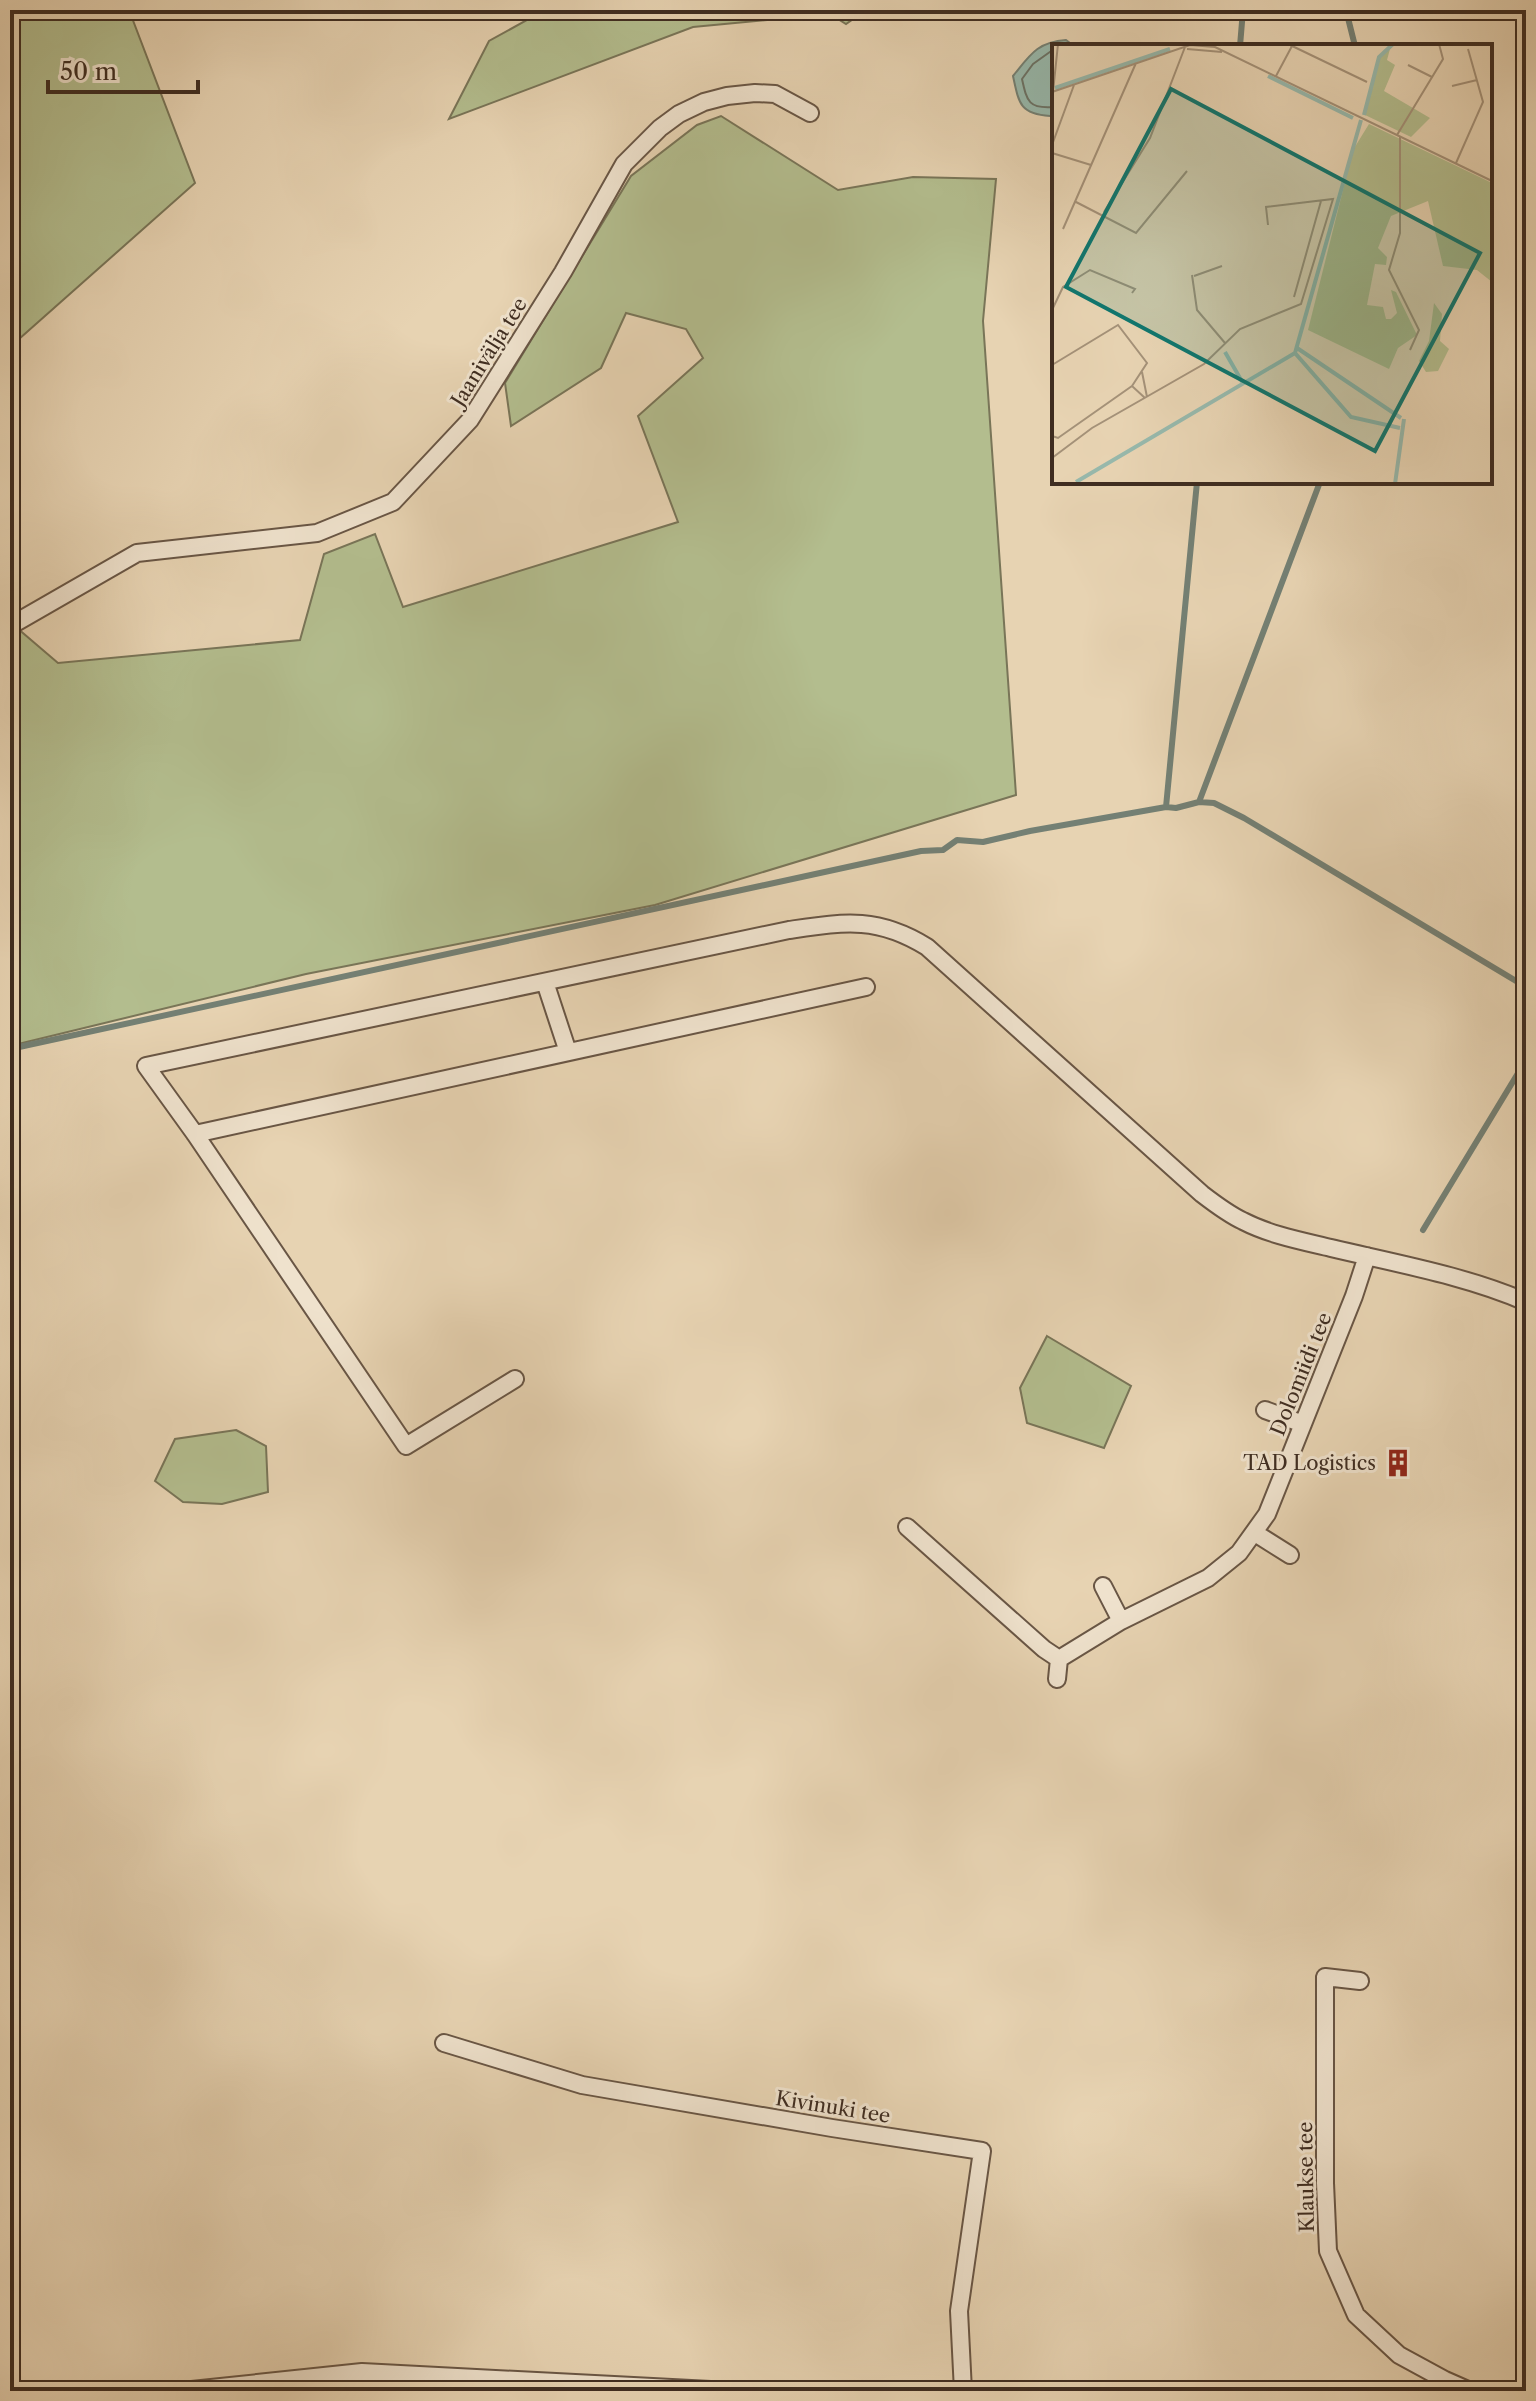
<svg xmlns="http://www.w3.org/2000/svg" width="1536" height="2401" font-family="'Libre Caslon Text',serif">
	<rect width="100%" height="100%" fill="#e7d3b2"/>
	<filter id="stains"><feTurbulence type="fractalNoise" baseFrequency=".0025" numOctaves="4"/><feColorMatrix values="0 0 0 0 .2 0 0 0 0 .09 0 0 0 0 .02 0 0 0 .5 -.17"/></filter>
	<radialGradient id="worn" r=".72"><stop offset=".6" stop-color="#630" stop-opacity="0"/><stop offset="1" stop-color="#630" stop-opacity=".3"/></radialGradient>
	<path fill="#b3bd8e" stroke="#797558" stroke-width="2" d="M10,10H129L195,183L10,347Z
		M545,10H866L846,24L830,14L693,27L449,119L489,41Z
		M721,116L838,190L913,177L996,179L983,321L1016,795L655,905L306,974L10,1046V622L58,663L300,640L324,554L375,534L403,607L678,522L638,416L703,358L686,329L626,313L601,368L511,426L505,383L631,176L697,125Z
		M1047,1336L1131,1386L1104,1448L1027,1423L1020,1388Z
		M236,1430L266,1446L268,1492L222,1504L183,1502L155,1481L175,1439Z"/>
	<path fill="#97b8ab" stroke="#748074" stroke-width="2" d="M1066,40L1074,46H1054V113L1050,116C1020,114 1019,104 1013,76C1030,55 1037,42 1066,40Z"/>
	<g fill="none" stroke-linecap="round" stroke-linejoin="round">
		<path stroke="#6b7266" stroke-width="2" d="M1054,49L1033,64L1022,79C1027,102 1029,109 1054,107"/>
		<path stroke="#748074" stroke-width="6" d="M1346,10L1355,46
			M1240,46L1243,10
			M1199,802L1214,803L1244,818L1526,987
			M1166,807L1197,482
			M10,1049L921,851L943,850L957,840L983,842L1030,831L1166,807L1176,808L1199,802L1320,482
			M1423,1230L1526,1060"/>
		<defs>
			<path id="street" d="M10,626L137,553L317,533L393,502L470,420L563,272L624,164L660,128L679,114L704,102L727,96L755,93L775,94L810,113
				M545,982L568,1052
				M195,1134L866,987
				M515,1379L406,1446L195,1134L146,1066L789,930C844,922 877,916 927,947L1202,1194C1215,1204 1228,1214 1243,1221C1270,1235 1302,1241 1331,1248C1394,1263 1467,1276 1526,1302
				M1265,1410L1303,1424
				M907,1527L1044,1649L1059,1659
				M1255,1533L1290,1555
				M1103,1586L1121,1621
				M1057,1679L1059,1659L1121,1621L1208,1578L1239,1553L1267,1514L1354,1296L1367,1256
				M1360,1981L1325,1977V2183L1328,2251L1356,2315L1399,2355L1445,2380L1470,2391
				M444,2043L582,2085L832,2128L982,2151L959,2311L963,2391
				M182,2391L362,2372L730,2391"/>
		</defs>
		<use href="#street" stroke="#695645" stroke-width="20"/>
		<use href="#street" stroke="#efe2cd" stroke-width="16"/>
	</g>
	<defs>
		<symbol id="building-bare" viewBox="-9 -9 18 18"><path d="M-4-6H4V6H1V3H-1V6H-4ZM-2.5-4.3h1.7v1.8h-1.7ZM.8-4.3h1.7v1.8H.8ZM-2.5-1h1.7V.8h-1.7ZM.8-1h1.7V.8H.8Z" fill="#8f2418" stroke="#efe2cd" stroke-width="2.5" paint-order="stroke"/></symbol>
	</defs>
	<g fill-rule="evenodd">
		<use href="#building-bare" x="1378" y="1443" width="40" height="40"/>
	</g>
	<g text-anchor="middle" stroke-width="6" stroke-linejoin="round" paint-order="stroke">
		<g font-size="20" fill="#3f2d21" stroke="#efe2cd">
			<text transform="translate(489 352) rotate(-58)" y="7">Jaanivälja tee</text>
			<text transform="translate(1301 1374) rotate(-68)" y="7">Dolomiidi tee</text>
			<text transform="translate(833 2107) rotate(9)" y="7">Kivinuki tee</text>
			<text transform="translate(1306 2177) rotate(-91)" y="7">Klaukse tee</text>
		</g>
		<g font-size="20" fill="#3f2d21" stroke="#efe2cd" text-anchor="end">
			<text x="1376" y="1470">TAD Logistics</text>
		</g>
	</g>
	<g transform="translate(1052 44)">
		<rect width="440" height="440" fill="#e7d3b2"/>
		<path d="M338,5L335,16L343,21L332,47L378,74L359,93L311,70L326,13ZM317,80L440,139V238L425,226L391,222L376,157L339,172L326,204L335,213L334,221L323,220L315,261L331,263L334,275H339L345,269L339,246L344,248L365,291L346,304L337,325L256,286L301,106ZM382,259L390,270L388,297L397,305L386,327L374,328L367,317L377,297Z" fill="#b3bd8e"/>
		<path fill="none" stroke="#97b8ab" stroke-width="4" d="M216,32L301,74M3,44L118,5M312,71L327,13L341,0M309,76L243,309L299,373L348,384M245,304L349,374M173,308L192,341M24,438L243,309M343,440L352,375"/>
		<path fill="none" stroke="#a49178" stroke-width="2" d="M236,0L315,38M135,5L170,8M356,21L380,33M224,32L240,2M400,42L425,36M0,48L138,1L163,3L440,137M1,48L6,0M345,91L391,15L387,0M348,93V189L337,226L367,286L358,306M0,101L22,41M0,109L39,121M404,119L431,58L416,5M24,158L84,189L135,127M52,168L98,94L133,3M11,185L84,19M140,231L145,266L173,299M142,232L170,222M242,253L269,157M0,266L11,243L38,226L83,245L80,249M0,321L66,281L95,319L80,342M90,328L95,353M0,392L6,394L80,342L93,354M0,414L40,384L152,320L188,285L249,260L281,155L214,163L216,181"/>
		<path fill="#0f766e" fill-opacity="0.15" stroke="#0f766e" stroke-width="4" d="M119,45L428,209L323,407L14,243Z"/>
		<rect width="440" height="440" fill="none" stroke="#3f2d21" stroke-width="4"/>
	</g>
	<rect width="1536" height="2401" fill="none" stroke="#e7d3b2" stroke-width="40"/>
	<rect x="12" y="12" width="1512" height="2377" fill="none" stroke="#3f2d21" stroke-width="4"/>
	<rect x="20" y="20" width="1496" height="2361" fill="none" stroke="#3f2d21" stroke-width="2"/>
	<path d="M48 80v12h150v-12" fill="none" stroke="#3f2d21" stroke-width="4"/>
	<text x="60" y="80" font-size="24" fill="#3f2d21" stroke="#efe2cd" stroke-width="6" paint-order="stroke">50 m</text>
	<rect width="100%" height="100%" filter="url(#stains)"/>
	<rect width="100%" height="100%" fill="url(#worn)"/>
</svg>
